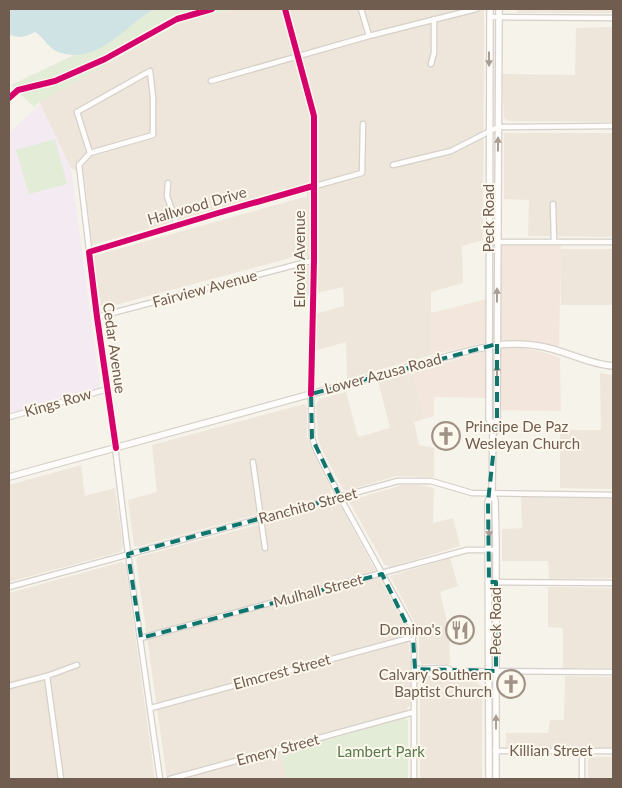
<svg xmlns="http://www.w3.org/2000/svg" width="622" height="788" font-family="Lato,sans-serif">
	<rect width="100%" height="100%" fill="#f6f3eb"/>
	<path fill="#eee6da" d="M234,9H484L483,240L462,246L463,283L431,292V355L347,379L346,342L314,351V314L344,306L343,287L305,296V254L104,308L101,306L93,256L304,197L307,198L306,184L92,245L84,175L71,168L39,102L181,23Z
		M517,9H613V13H517Z
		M613,27V122L509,121L505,119L504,117L502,74L575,75L576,28Z
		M504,133H613V237L528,236L529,200L504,199Z
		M560,249H613V305H561Z
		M412,372L424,419L414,422L419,445L434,448V477L396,476L346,491L343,489L322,450L318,439L316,404L320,399L346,392L358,437L390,428L378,381Z
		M600,373L613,375V489L560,488V430H601Z
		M304,404L307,407V437L310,446L331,489V492L330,495L136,547L134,545L128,500L157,492L152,445Z
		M81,465L85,496L115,488L123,545L122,549L120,552L9,582V485Z
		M402,485H420L434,488L433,523L453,518L460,546L390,567L384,564L349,501Z
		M521,497L613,498V578L549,579L548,561H502V529L522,528Z
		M339,503L406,627L410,654L411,702L407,710L405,718L281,753L286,779H167L136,560L138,557Z
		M450,558L458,586L440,592L449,631L450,664H422L419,659V637L414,621L390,576Z
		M122,562L125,564L126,568L155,779H9V593Z
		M548,587L613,588V668H563V628L548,627Z
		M565,676L613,677V748L506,747V733H548L550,720H564Z
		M427,678H467L475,680L482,687V779H420V687L421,680Z
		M589,757H613V779H588V759Z"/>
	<path fill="#f3e6dd" d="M499,244H561L559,349L531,341L499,340Z
		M487,299V342L431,355V313Z
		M499,347L522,348L543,352L560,358L561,411L499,410Z
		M487,351L488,398L434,397V416L424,419L412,372Z"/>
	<path fill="#f3ebf1" d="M40,104L71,168L100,386L98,388L9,413V133Z"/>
	<path fill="#e2ecd7" d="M154,9H234L181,23L39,102L34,107L11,85L76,54C109,52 127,24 154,9Z
		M55,139L67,184L29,194L16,150Z
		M405,718L408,720V779H286L281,753Z"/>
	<path fill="#cfe2e4" d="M9,9H154C124,26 98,66 58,52C48,48 44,37 35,32C25,37 19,39 9,34Z"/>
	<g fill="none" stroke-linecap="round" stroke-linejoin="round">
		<defs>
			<path id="minor" d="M285,9L314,116V260L311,394L312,438L316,450L340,497L410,624L414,648V779
				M361,9L369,36
				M490,17L613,18
				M431,64L434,53V19
				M150,71L153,97V135L90,153L77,112Z
				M211,81L369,36L476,9
				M90,153L79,165L97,317L108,389L128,554L160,779
				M393,165L451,151L498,127L613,126
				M168,183L167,196L177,225
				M553,204L554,242
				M489,242H613
				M89,252L218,213L362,173L363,124
				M97,317L314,260
				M9,417L108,389
				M253,462L265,548
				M489,582L613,583
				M9,587L398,481H431L472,493L613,495
				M141,638L467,550H496
				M415,669L447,668L452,671L613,672
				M415,674H446L452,671
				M47,676L61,779
				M9,686L47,676L77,665
				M151,708L413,637
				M495,751H613
				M170,779L414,712
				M582,779V751"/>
			<path id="secondary" d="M490,9L489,419L493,426
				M9,477L449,356C479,348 508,340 539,346C564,350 588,364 613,366
				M492,493L495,500L496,541V779
				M489,779L488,502L492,493L493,426L497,419L499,9"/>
		</defs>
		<use href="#minor" stroke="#d5d0ca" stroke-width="7"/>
		<use href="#secondary" stroke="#d6d0c9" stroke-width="8"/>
		<use href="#minor" stroke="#fefdfc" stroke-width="4.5"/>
		<use href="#secondary" stroke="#fefdfc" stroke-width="5.5"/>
		<defs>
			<path id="cycleway" d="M285,9L314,116V260L311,394
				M9,98L18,90L55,81L105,59L177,19L212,9
				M116,448L97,317L89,252L218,213L313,186"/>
		</defs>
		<use href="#cycleway" stroke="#fdf8ed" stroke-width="9"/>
		<use href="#cycleway" stroke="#d6006c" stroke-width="6"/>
	</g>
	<defs><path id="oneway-solid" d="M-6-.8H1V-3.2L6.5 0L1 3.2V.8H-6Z" transform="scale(1.25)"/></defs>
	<g fill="#a99d94">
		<use href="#oneway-solid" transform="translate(489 59) rotate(90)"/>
		<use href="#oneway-solid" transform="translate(498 144) rotate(-90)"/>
		<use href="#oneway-solid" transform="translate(497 295) rotate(-90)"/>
		<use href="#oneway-solid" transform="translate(497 372) rotate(-90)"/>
		<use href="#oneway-solid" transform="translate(489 530) rotate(89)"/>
		<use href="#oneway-solid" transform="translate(496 722) rotate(-90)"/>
	</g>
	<path fill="none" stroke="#0f766e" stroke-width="4" stroke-dasharray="10 6" stroke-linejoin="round" d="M497,344V419L488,502L489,582H496V671L415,669L413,637L382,574L141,638L128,554L340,497L312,438L311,394Z"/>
	<defs>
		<symbol id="church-ring" viewBox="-11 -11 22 22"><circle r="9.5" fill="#fdf8ed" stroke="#a09286" stroke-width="1.5"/><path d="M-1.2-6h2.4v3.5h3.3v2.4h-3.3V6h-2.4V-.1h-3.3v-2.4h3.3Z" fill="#a09286"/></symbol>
		<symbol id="restaurant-ring" viewBox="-11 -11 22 22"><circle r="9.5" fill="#fdf8ed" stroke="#a09286" stroke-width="1.5"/><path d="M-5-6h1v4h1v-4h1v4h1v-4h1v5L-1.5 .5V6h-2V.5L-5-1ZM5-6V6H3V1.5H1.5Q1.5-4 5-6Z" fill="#a09286"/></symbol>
	</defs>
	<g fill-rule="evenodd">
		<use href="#church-ring" x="430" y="420" width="32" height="32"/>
		<use href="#restaurant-ring" x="444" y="614" width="32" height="32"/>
		<use href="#church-ring" x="495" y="668" width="32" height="32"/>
	</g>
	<g text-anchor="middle" stroke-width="4" stroke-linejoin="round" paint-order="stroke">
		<g font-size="15" fill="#715d4f" stroke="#fdf8ed">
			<text transform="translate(197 206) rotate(-16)" y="5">Hallwood Drive</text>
			<text transform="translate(489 218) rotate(-90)" y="5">Peck Road</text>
			<text transform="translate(300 259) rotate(-90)" y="5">Elrovia Avenue</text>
			<text transform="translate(205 289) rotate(-15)" y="5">Fairview Avenue</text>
			<text transform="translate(114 348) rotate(82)" y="5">Cedar Avenue</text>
			<text transform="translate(383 374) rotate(-15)" y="5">Lower Azusa Road</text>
			<text transform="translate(58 403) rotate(-16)" y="5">Kings Row</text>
			<text transform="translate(308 506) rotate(-15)" y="5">Ranchito Street</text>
			<text transform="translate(318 591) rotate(-15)" y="5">Mulhall Street</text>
			<text transform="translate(496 621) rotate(-90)" y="5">Peck Road</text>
			<text transform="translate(282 672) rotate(-15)" y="5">Elmcrest Street</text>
			<text transform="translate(278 750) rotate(-15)" y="5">Emery Street</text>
			<text x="551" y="756">Killian Street</text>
		</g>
		<g font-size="15" fill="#715d4f" stroke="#fdf8ed" text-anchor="end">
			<text x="465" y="432" text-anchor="start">Principe De Paz<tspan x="465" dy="17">Wesleyan Church</tspan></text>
			<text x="441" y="635">Domino's</text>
			<text x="492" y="680">Calvary Southern<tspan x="492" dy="17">Baptist Church</tspan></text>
		</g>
		<g font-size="15" fill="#567a4b" stroke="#fdf8ed">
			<text x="381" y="757">Lambert Park</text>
		</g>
	</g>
	<rect width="622" height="788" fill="none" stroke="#715d4f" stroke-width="20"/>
</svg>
